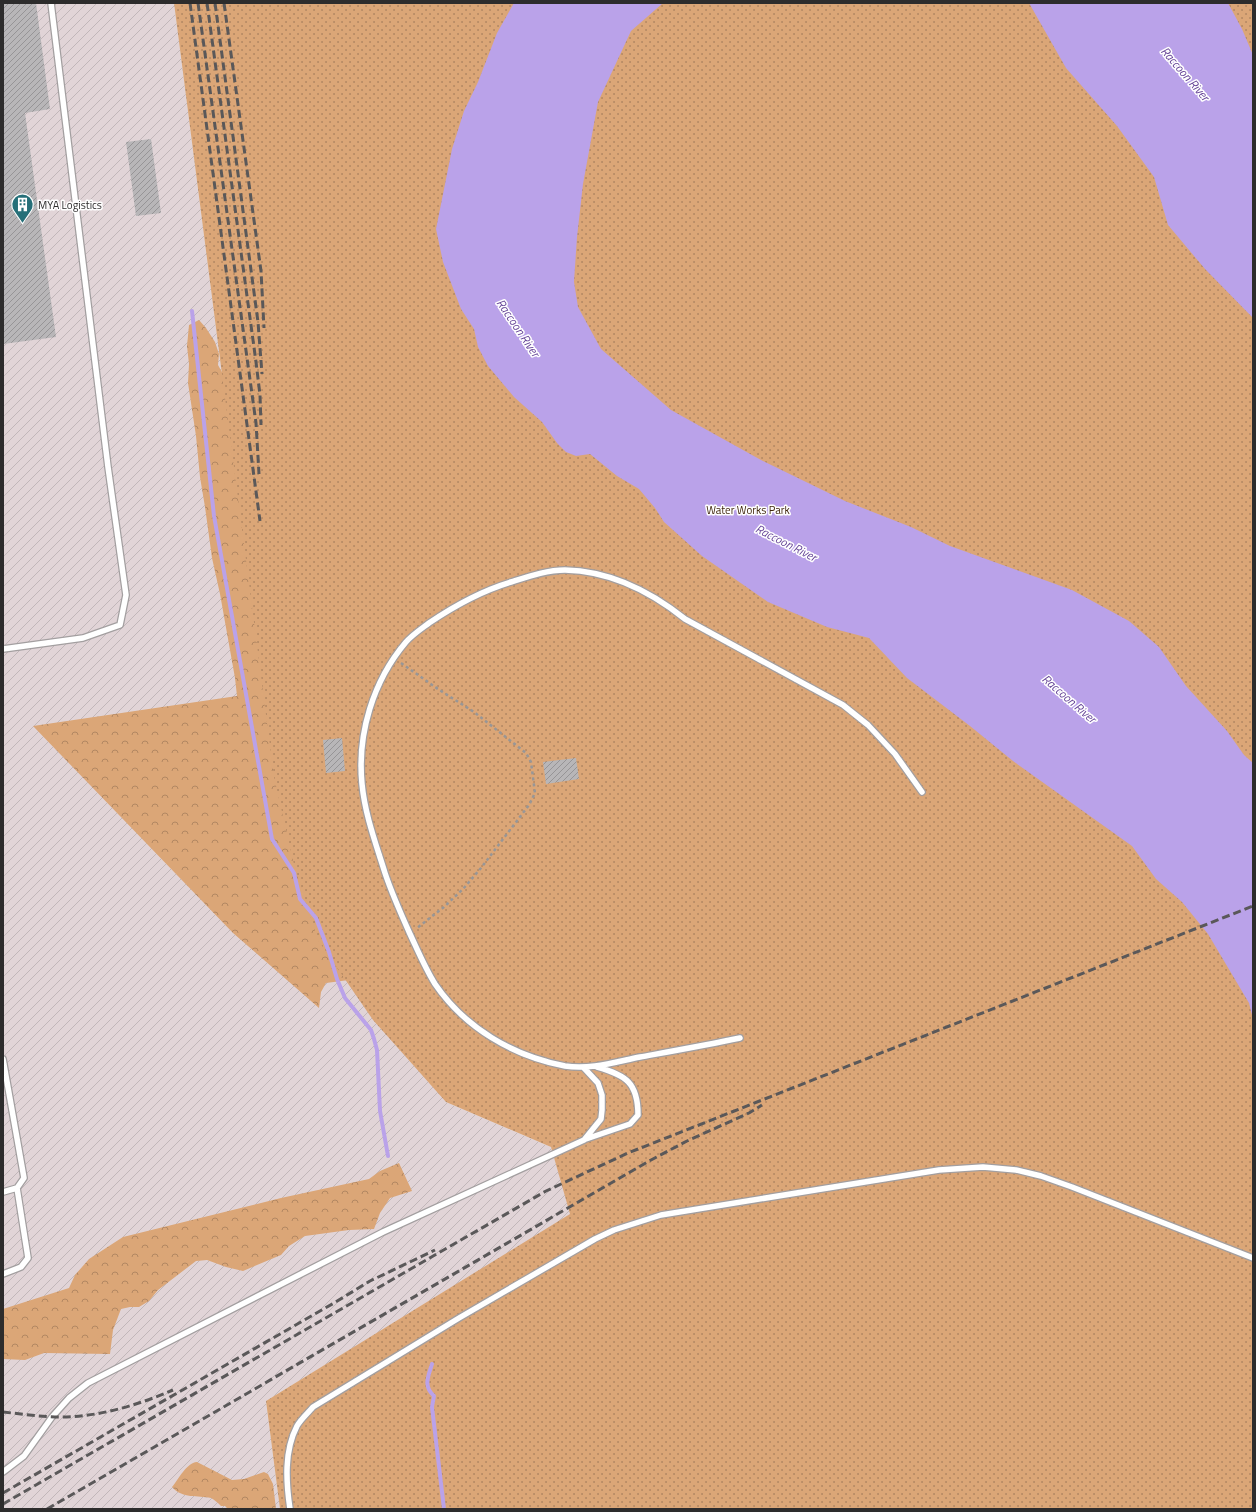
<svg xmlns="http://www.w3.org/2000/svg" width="1256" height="1512" font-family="'Titillium Web',sans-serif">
	<defs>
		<pattern id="industrial-furrows" width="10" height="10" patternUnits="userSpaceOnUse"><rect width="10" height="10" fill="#e1d4d7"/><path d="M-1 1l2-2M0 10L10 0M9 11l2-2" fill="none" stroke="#c1b6b9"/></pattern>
		<pattern id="forest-crowns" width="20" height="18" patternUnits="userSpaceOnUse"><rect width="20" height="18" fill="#dba677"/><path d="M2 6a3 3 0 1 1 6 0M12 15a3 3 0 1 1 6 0" fill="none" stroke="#b28762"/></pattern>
		<pattern id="park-dots" width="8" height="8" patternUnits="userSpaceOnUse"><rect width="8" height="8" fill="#dba677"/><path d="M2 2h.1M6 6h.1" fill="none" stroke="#b28762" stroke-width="1.8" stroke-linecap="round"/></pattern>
		<pattern id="building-hatch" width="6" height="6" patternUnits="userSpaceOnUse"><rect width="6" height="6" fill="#b8b6b8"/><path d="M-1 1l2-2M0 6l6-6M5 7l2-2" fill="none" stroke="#969496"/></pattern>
	</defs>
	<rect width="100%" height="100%" fill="#e6e2e3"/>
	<path fill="url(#industrial-furrows)" d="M3,3H174L274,777L446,1102L551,1147L571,1215L266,1401L280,1509H3Z"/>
	<path fill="url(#forest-crowns)" d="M199,320L206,328L215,342L219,354L218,365L228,383L349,980L326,983L321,992L319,1008L233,933L33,726L237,696L235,678L220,594L212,558L205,507L200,477L196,436L188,383L189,364L187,346L189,325Z
		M399,1163L412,1191L390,1198L380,1213L374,1229L349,1230L305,1236L289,1246L281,1255L243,1271L226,1267L207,1260L196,1261L158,1290L149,1301L139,1307H130L121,1309L113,1330L110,1354L44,1353L25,1360L3,1359V1309L69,1288L75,1275L89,1259L123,1237L281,1198L369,1179L380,1171Z
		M197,1462L232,1480L244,1479L264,1472L268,1474L273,1484L276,1509H228L225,1506H221C218,1503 215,1500 211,1498C198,1495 182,1499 172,1487C179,1479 186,1463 197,1462Z"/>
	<path fill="url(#park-dots)" d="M174,3H1253V1509H280L266,1401L570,1214L551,1147L446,1102L373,1020L318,940L294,865L274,777Z"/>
	<path fill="#baa2e9" d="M514,3H663L631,31L598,102L583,184L577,237L574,282L578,307L601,349L671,410L761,460L845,501L911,527L950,546L1072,590L1129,621L1159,647L1186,686L1227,731L1244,755L1253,763V1019L1249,1003L1208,934L1182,902L1156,879L1132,846L1013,761L970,726L907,678L869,638L827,627L768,602L702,556L664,522L655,508L639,489L617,476L590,454L576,456L566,452L557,443L542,422L514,397L488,366L478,347L474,329L461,309L443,262L436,229L452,149L464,111L478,82L497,33Z
		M1029,3H1228L1242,29L1253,55V318L1205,269L1168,225L1154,177L1117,126L1066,68Z"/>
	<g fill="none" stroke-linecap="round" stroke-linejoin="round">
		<path stroke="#baa2e9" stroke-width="4" d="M192,311L214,516L272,839L294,873L300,899L316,918L329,952L337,979L345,998L371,1030L374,1039L377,1050L380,1111L388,1156
			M432,1364C428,1377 423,1386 434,1396L432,1407L444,1509"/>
	</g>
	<path fill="url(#building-hatch)" d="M3,3H36L50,109L25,113L56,337L3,344Z
		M151,139L161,213L136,216L126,142Z
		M342,738L345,771L326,773L323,740Z
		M576,758L579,779L546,784L543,762Z"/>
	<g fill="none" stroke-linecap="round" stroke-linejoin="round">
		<defs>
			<path id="service" d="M3,649L83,638L120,625L126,595L108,467L51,3
				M740,1038C707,1045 673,1051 640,1057C615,1062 590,1070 565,1066C513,1056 465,1028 435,984C425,968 418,951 410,934C401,914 392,894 385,873C376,844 365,815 362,784C357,734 373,681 406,642C412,635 421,629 429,623C454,606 481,591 511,582C527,577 547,570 565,570C611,571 650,591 685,619L843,705L868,725L895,754L922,792
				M3,1059L6,1076
				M3,1076H6L24,1178L17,1188L3,1192
				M586,1139L630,1124L638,1115C638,1083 626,1075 597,1067
				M3,1274L21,1267L28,1258L17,1188
				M3,1472L24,1456L52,1417L69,1398L88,1383L383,1232L584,1140L601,1119L602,1110V1095L598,1083L584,1068
				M290,1509C286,1482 284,1451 297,1426C301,1419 308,1413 313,1407L459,1318L595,1239L614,1230L661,1215L939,1170L983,1167L1016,1170L1041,1176L1072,1187L1253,1258"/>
		</defs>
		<use href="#service" stroke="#a39fa0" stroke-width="8"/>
		<path stroke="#989696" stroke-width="2.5" stroke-dasharray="3 3" stroke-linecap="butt" d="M401,663L438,689L474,712L526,753L531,762L535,793L529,805L481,868L463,889L444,907L417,928"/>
		<use href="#service" stroke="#fff" stroke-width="5.5"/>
		<path stroke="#5a5859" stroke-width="3" stroke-dasharray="8 4" stroke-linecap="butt" d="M190,3L260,521
			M198,3L256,423L259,474
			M207,3L256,362L260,395L261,425
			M215,3L258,322L262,374
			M224,3L261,271L264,328
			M3,1412C22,1414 42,1417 61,1417C99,1417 138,1405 173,1390
			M3,1493L334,1303L370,1281L435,1250
			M3,1504L546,1191L628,1153L1253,906
			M47,1509L651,1160L687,1141L749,1113L762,1105"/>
	</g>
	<defs>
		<symbol id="building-pin" viewBox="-11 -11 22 30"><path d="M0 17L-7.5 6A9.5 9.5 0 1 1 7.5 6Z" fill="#256f78" stroke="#fff"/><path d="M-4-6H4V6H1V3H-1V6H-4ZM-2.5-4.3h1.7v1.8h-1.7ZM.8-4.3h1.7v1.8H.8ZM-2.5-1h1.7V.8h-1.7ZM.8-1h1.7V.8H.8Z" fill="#fff"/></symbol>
	</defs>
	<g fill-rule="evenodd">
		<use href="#building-pin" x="10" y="192" width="25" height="34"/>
	</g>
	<g text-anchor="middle" stroke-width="3" stroke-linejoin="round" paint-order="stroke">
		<g font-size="11" fill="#2d2c2c" stroke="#fff" text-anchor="start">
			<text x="38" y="209">MYA Logistics</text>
		</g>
		<g font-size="11" fill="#3f260d" stroke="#fff">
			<text x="748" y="514">Water Works Park</text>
		</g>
		<g font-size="12" font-style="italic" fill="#644296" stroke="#fff">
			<text transform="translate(1185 74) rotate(49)" y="4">Raccoon River</text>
			<text transform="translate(518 328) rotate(56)" y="4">Raccoon River</text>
			<text transform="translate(786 543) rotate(27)" y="4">Raccoon River</text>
			<text transform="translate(1069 699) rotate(41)" y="4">Raccoon River</text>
		</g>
	</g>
	<rect width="1256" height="1512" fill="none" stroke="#2d2c2c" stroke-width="8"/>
</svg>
